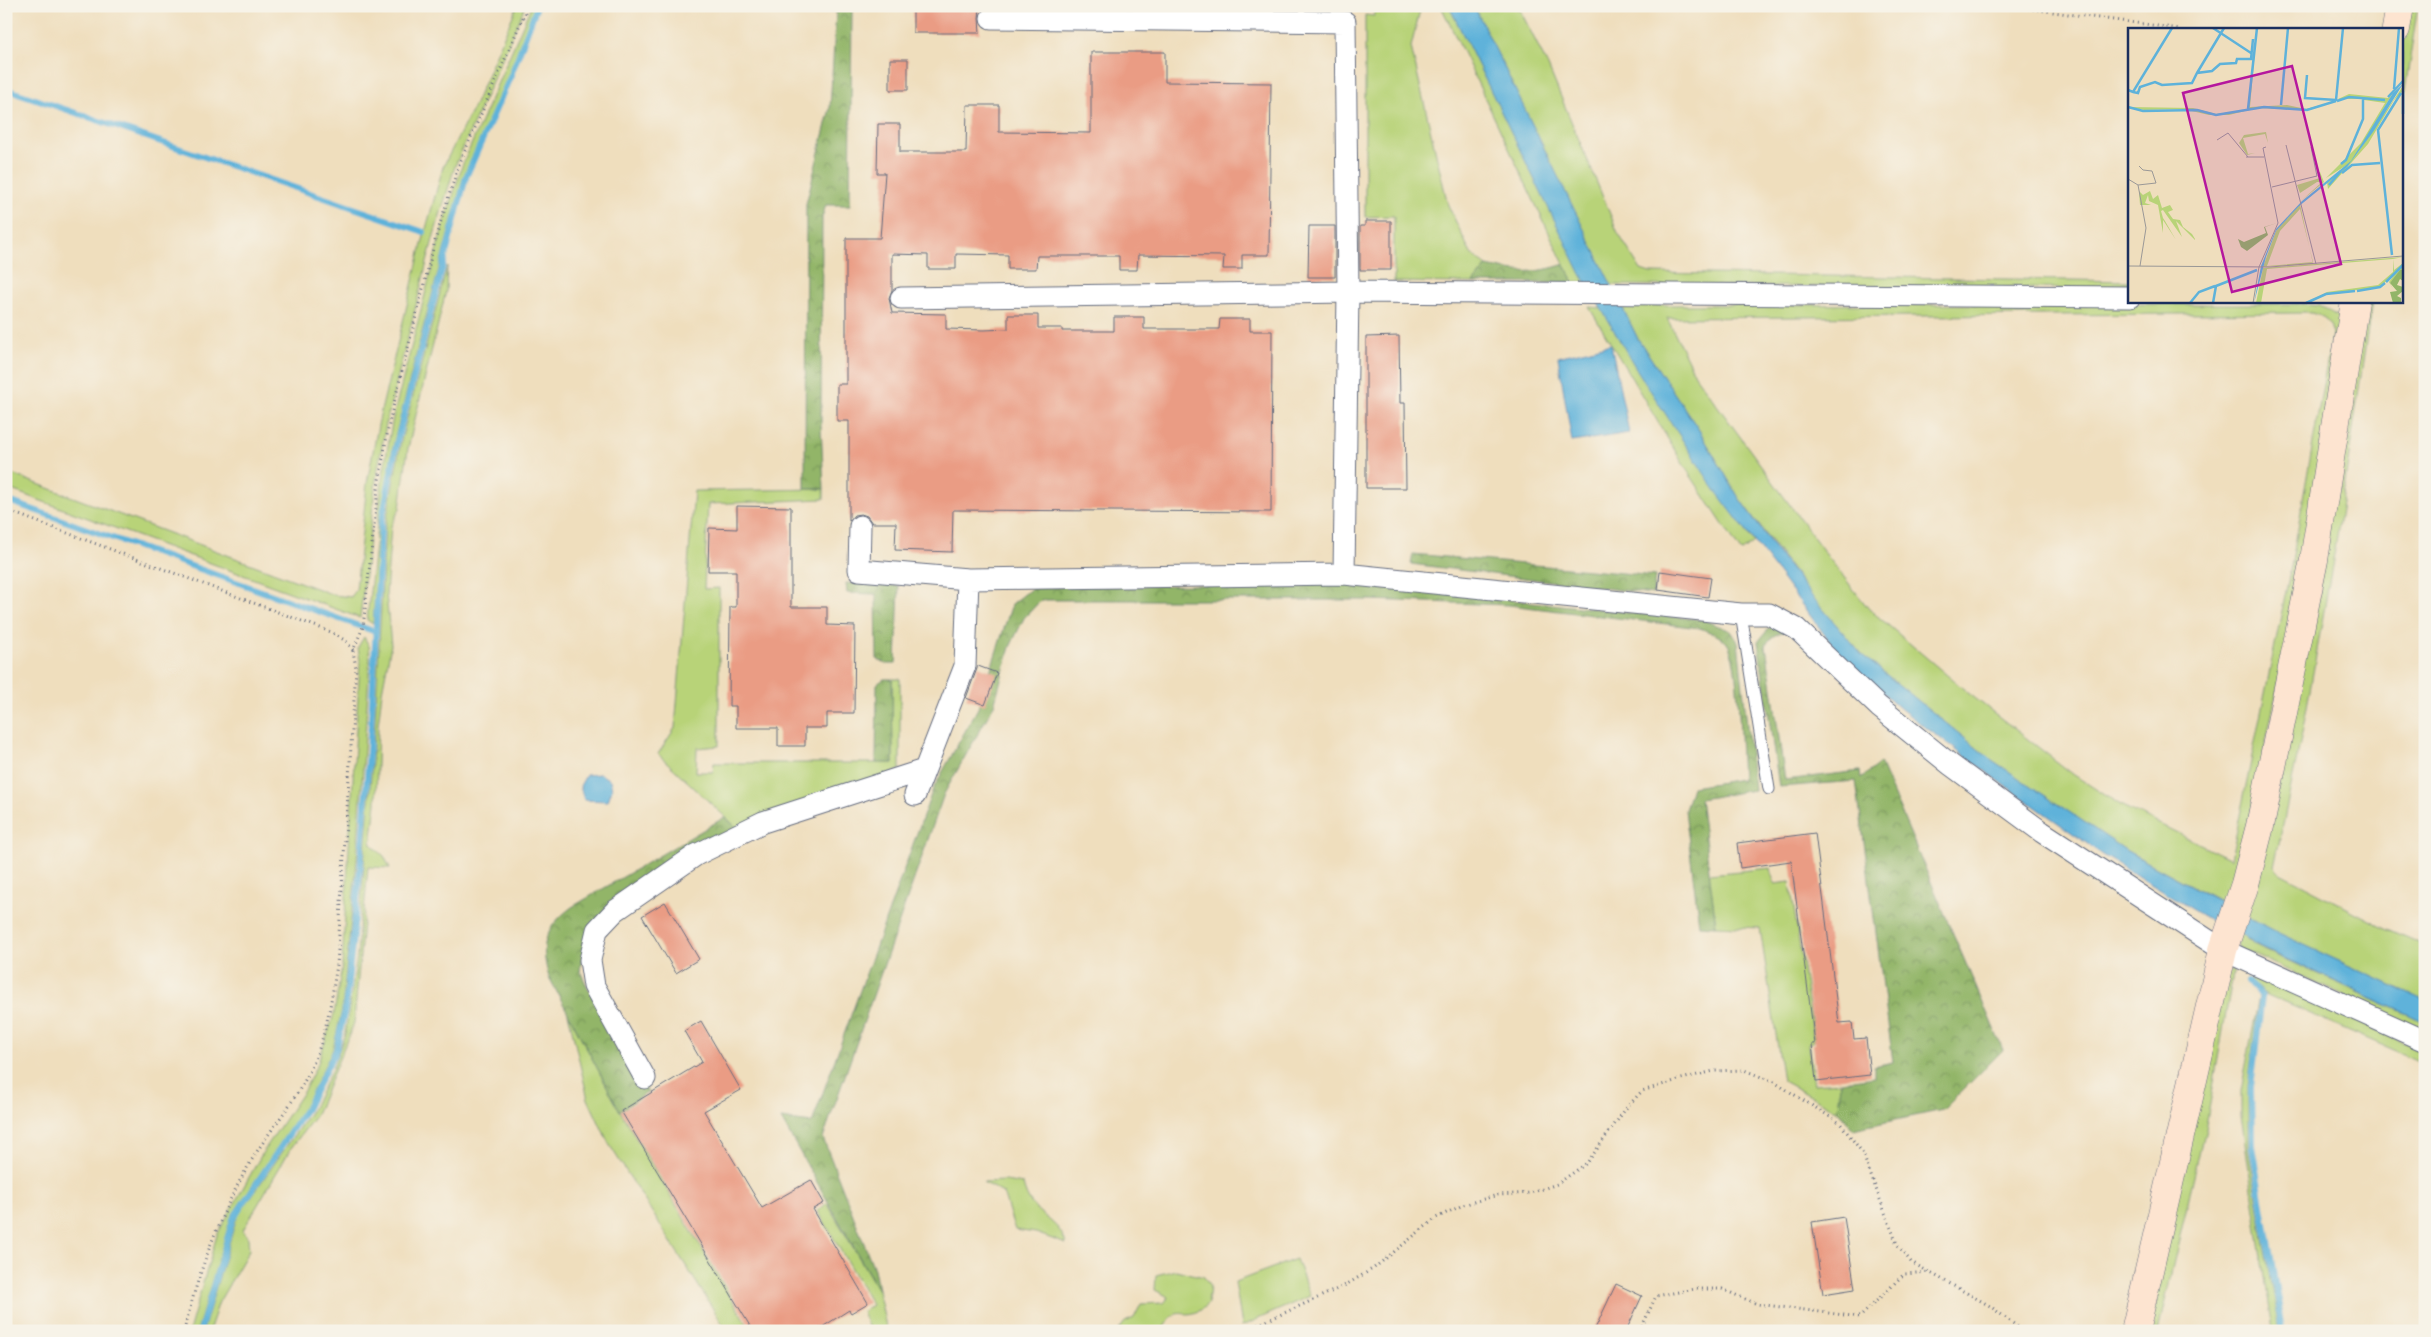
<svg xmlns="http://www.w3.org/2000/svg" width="2431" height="1337" font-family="'EB Garamond',serif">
	<defs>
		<pattern id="forest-crowns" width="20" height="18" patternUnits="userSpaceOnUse" patternTransform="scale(1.25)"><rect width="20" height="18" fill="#92b568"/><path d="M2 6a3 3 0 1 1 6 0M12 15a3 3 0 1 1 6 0" fill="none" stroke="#769459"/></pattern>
	</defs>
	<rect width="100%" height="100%" fill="#f7f3e8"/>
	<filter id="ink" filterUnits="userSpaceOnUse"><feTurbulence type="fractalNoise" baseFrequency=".02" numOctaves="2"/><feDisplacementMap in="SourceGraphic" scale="10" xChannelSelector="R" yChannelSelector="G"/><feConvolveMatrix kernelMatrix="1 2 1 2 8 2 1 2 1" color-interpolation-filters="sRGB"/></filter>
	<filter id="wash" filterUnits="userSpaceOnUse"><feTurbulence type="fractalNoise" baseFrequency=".0096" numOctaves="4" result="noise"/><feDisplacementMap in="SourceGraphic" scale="20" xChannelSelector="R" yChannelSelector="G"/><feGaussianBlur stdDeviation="1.12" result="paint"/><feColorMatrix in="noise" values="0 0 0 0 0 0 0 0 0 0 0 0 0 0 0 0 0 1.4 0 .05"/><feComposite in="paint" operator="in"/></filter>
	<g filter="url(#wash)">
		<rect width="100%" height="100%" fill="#efdebd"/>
		<path fill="#b8d378" stroke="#6a816b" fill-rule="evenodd" d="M517,6H525L455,166L434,235L387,419L376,479L360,618L6,488V472L334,595L351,597L356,590L367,483L380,415L424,236L443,167L474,106Z
			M531,6H535L509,75L464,176L422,332L394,442L379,528L373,624L367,620L382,480L393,417L440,237L462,166Z
			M1300,6H1341L1340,12L1300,9Z
			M1374,6H1421L1411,47L1448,205L1471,254L1487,266L1473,283L1394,282V216L1365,217V15L1374,16Z
			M1441,6H1449L1587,284L1573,283Z
			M1474,6H1518L1548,66L1618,233L1641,270L1650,273L2130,281V289L1611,285Z
			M2406,6H2418L2402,109V35Z
			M447,266L446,291L408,448L400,508L391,526L386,594L391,645L382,692L378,725L376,803L371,844L384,856L390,868L368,867L354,1023L316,1115L291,1148L243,1230L248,1238L249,1250L219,1302L209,1331H203L237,1217L313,1108L332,1070L345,1034L357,957L375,723L385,527L401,441Z
			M2360,301H2372L2335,549L2303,729L2274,867L2280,873L2385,928L2425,946V1001L2272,930L2244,914Z
			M2306,304L2320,305L2341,319L2318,496L2231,907L2127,851L1989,758L1862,655L1810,594L1739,498L1699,430L1638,339L1621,305ZM2311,313C2324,316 2331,320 2332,334L2292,562L2231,859L2122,806L2074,775L1967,692L1869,609L1828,557L1695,375L1667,318Z
			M1589,307L1601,308C1648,388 1698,467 1754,542L1741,552L1683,464Z
			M824,489V499L708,504L704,589L719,588V746L697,748L696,772H713L714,763H893L892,679H900V770L737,828L658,754L675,728L694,491Z
			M364,637L369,646L370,659L357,860L342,1010L333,1049L305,1106L231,1217L197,1331H189L217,1235L263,1152L305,1089L318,1063L334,1014L342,966L360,661L358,647Z
			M1771,868L1774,884L1790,882L1814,1041L1808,1044L1814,1084L1840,1082L1838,1111L1783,1081L1760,928L1716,926L1709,874Z
			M2239,932L2255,946L2425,1022V1033L2239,948L2236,941Z
			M2234,968L2208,1115L2158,1331H2141L2226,975Z
			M2252,975L2425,1052V1064L2265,994L2250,982Z
			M2259,997L2248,1086V1147L2280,1331H2273L2241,1116V1091Z
			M568,1013L620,1111L751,1331H727L609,1144L588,1099Z
			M1005,1181L1023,1184C1031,1219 1057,1214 1066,1244L1036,1233L1015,1230L1003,1193L983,1182Z
			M827,1203L878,1290L887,1331H870L862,1312L872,1305L818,1211Z
			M1296,1259L1310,1296L1242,1326L1235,1282Z
			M1176,1270L1204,1277L1210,1286L1208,1303C1206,1306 1202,1309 1199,1311C1181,1320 1177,1302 1162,1331H1118L1125,1322L1134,1318L1141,1304L1164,1303L1169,1297L1155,1290L1156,1275Z"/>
		<path fill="url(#forest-crowns)" stroke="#567263" d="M852,9L850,205H826L822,217L821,426L824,489H805L806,204L830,108L836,12Z
			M1565,264L1573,283H1473L1487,266C1518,273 1535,274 1565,264Z
			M1413,554L1655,576L1653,594L1411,564Z
			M846,583L899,586L896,664H887L877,659L876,594L847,593Z
			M1349,583L1704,620L1731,631L1738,642L1754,790L1700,799L1716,926L1699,925L1685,810L1692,787L1742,779C1740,755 1740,658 1727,643C1720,635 1709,632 1700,628L1509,605L1369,600H1041L1024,618L1010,647L994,705L944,794L823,1138L874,1269L878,1290L781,1119L812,1123L933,789L978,708L1012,604L1031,589L1056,587Z
			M1776,627L1785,631C1776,634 1769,637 1766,646L1785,780L1860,771L1861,778L1880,763L2003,1050L1943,1110L1853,1129L1838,1111L1840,1082L1874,1077V1066L1893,1062L1856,781L1779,787L1758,642L1769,628Z
			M884,679H892L893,763H876L877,684Z
			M725,817L737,828L692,852L582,955L580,971L587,986L648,1092L620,1111L549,977C539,945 545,927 572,907Z"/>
		<path fill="#5eb2da" stroke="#3c709c" d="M1449,6H1474L1638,339L1699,430L1739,498L1775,549L1810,594L1862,655L1989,758L2127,851L2272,930L2425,1001V1022L2255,945L2239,932L2220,926L2106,857L1971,761L1901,709L1837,651L1715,490L1637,370L1581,274Z
			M1611,344L1629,433L1572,442L1558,357Z
			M600,774L610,780L612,789L608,801L584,800L580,786L586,775Z"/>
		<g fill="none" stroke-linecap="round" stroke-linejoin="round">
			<path stroke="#5eb2da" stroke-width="6" d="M6,89L424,232
				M6,500L376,632
				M2247,982L2262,996L2251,1087L2252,1146L2283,1331
				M200,1331L233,1219L307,1107L336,1050L345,1009L361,861L371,725L381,525L397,441L466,177L511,75L537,6"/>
		</g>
		<g id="blocks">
			<path fill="#ea9c84" d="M913,6H980L979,18L980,33H913Z
				M1091,52H1165V82L1271,83L1269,255H1242V269H1223L1224,256L1138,255L1137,270H1119V256H1037L1036,269H1008V255L956,254V269H928V255L892,254V290L889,298L892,313L946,314V329L984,330L1008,329V315H1038V328H1062V331H1114V317H1144V329H1219L1220,319H1250V331H1272L1271,512L953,510L952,552L895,550L896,523H872L867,516L861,514L854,515L849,521V421H837V384H846V238H880L885,173H877L878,124H900V152H966L967,105H999V132L1091,133Z
				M890,59H908V90H890Z
				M1365,221H1391V270H1360V226H1365Z
				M1309,226H1335V277H1308Z
				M1399,336L1400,403H1405L1406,488H1366V337Z
				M737,506L791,507V607H827V625L855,626L854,713H827V728H805V746H778V728H736V706H729L730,607H736V571H708L709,528L737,529Z
				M1660,571L1711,578L1708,597L1658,590Z
				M978,666L997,673L985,705L966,698Z
				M1815,833L1839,1023L1852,1022L1854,1039L1866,1038L1870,1075L1816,1081L1812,1044H1815L1791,861L1740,868L1737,843Z
				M665,902L699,959L676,973L642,916Z
				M701,1021L741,1090L704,1111L762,1208L811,1180L824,1203L813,1209L868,1303L851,1313L849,1310L816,1331H753L621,1111L702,1062L684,1031Z
				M1844,1217L1855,1289L1823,1294L1812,1222Z
				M1616,1284L1642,1296L1626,1331H1594Z"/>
		</g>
	</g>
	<g filter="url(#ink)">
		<use href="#blocks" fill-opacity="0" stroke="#656c7f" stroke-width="1"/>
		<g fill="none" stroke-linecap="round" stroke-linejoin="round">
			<defs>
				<path id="lane" d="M1741,614L1769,789"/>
				<path id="street" d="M991,18L1345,22L1348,292L1344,574
					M901,298L1348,292L2130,297
					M860,526L859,570L968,579L1344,574L1741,614H1769L1797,629L1879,707L1951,765L2042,832L2223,950L2425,1041
					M915,795L965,666L968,579
					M645,1078L594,986L590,960L597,930L615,911L696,855L763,822L924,770"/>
				<path id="secondary" d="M2396,29L2400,6
					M2135,1331L2223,950L2245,884L2260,826L2314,560L2355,301"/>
			</defs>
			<use href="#lane" stroke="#656c7f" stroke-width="13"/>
			<use href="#street" stroke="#656c7f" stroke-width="23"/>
			<use href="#secondary" stroke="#656c7f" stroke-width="29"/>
			<path stroke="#656c7f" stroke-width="3" stroke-dasharray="1 4" stroke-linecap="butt" d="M2008,6L2181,29
				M6,510L331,632L346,641L353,650
				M184,1331C199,1270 220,1212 253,1158C274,1123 303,1093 317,1054C328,1026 332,995 337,965L356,668L353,651L363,627L379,480L390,419L436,237L458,167L528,6
				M1244,1331L1344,1286L1374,1268L1436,1218L1463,1205L1498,1195L1531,1193L1557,1184L1587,1163L1627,1107L1642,1091L1681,1079L1714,1071L1744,1070L1774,1082L1840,1123L1862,1152L1897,1244L1911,1262L1990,1306L2023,1331
				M1640,1331L1656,1296L1695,1289H1722L1757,1304L1860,1317L1904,1274L1929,1272"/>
			<use href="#lane" stroke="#fff" stroke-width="11"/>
			<use href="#street" stroke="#fff" stroke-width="21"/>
			<use href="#secondary" stroke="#fde4d0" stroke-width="28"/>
		</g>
	</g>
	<g transform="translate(2128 28)">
		<rect width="275" height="275" fill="#efdebd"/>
		<path d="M129,0L122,79L159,77L178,81L208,73L180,82L129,80L101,87H81L55,81L16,82L0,79L65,80L88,86L120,82ZM275,53L265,65L226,130L275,58V63L266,72L240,116L200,161L199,154L219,137L198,150L233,115L257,75L236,72V89L235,92L219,127L235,91L236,71H210L221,66L260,70ZM138,104L140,115L137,106L115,110L120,126L127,125L119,127L111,115L116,107ZM190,144H192L196,154L173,173L194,154H189L172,165L169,157L192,150ZM11,163L15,167L22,163L25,171L30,167L34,180L42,177L45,182L40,184L45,191L52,192L55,199L64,206L67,211V212L48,193L54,209L35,182L33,183L35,190L37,193L48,212L35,192V205L30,177L21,173L20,167L17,175L23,177H12ZM172,176L185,236L135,239L148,203ZM172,181L185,234L139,238L152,203ZM275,229L265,231L266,242L275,235V242L262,255L265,261L261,254L270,242L252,259L198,266L195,268L178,275L199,264L250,257L265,244V231L139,241L133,275H128L135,240Z" fill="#b8d378" fill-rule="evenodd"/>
		<path d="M149,195L137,199L140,207L119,223L113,219L110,211L116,214L138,205L136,199ZM272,242H275V253L272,251L269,257L275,259V263L269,268L273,270V275H265L262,264L269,263L262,255Z" fill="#92b568"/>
		<path d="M275,56L245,104L219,139L170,179L148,203L138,229L126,275L133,238L148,201L174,173L223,133L265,65Z" fill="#5eb2da"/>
		<path fill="none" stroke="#5eb2da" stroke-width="2.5" d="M85,0L123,25M69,45L96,0M179,47L177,70L208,72L215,0M266,61L271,0M0,62L5,64L44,0M275,63V86M5,64L10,65L12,59L27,54L34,57L64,55L69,45L84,43L92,36L108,35L109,31H123L125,11M260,69L275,53M209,73L221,69L257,72M153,77L160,0M0,79L15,83L69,82L88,87L136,79L179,82L208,73M120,81L129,0M213,136L218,132L235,91V71M214,145L224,137L252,135M201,157L213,143M264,227L250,102L273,65M258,254L275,237M229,263L252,259L257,255M62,275L71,264L87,258M85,275L88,258L129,242M178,275L198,266L227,263"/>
		<path fill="none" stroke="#9a9897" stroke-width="1" d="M89,112L100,105L120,129M158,117L188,236M118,129H136M0,151L10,157L28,155L24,143L15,142L11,138M10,157L18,200L12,238M144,159L189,148L183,119M0,238L142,239L275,228M125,275L131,239L150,195L135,120L138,119"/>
		<path fill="#b5179e" fill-opacity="0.15" stroke="#b5179e" stroke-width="2.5" d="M164,38L213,236L104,264L55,65Z"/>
		<rect width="275" height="275" fill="none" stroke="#1b2f5e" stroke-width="2.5"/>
	</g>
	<rect width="2431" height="1337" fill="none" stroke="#f7f3e8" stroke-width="25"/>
</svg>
